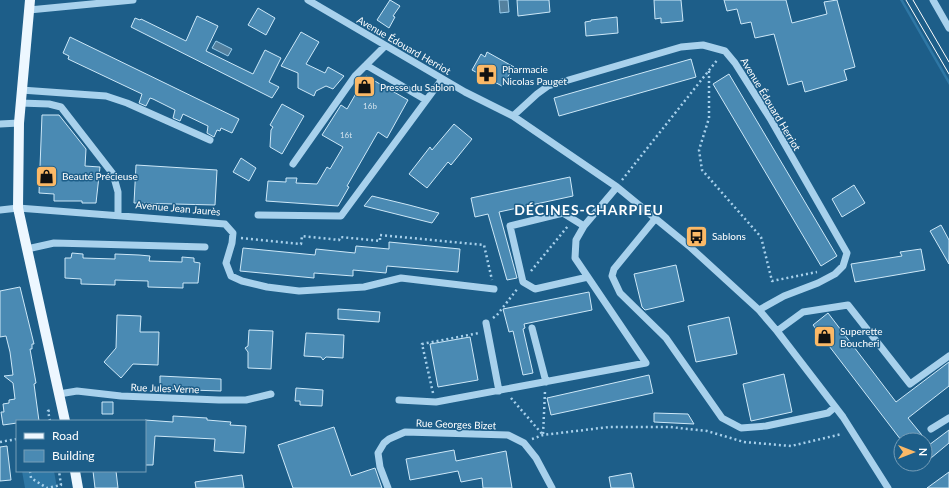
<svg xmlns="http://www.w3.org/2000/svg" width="949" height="488" font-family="Lato,sans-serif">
	<rect width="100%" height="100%" fill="#1d5e89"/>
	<path fill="#2e77a5" d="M900,0H903L949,80V85Z
		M22,471H54L57,488H25Z"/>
	<path fill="#54819f" stroke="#9bceed" d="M499,0H508L509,12L500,13Z
		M216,41L232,49L228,56L212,48Z"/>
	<path fill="#4a8ab3" stroke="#cde8f8" d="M390,0L400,6L393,16L395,17L389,28L377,20Z
		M517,0H549L550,12L518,16Z
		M654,0H681L683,21L661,23V18L655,19Z
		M724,0H786L792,23L827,14L824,2L837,0L855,67L844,70L847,80L805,92L802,81L788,85L774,34L755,38L751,22L741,24L737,9L727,11Z
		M258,8L275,18L266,35L248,25Z
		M197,16L218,26L206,51L253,74L265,50L281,58L269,82L279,87L272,98L131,27L135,18L140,20L141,19L186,41Z
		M617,17L618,33L586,36L585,22L591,21V20Z
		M301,32L319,42L306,64L325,73L328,67L344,76L333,89L326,86L316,91L314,96L298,88V73L281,66Z
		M70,37L239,119L232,133L221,128L220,131L217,130L214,137L207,133L208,126L183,114L180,121L173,118L175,110L153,99L150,98L146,106L139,103L142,94L68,59L69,56L63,53Z
		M487,52L514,67L502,86L472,70L481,54L485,57Z
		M691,59L696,77L559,116L554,98Z
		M729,74L837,256L821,266L713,84Z
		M366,76L408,100L387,138L378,132L347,186L349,187L338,206L266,201L268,181L286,182V178H297L296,183L317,184L327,167L330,169L343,147L322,135L341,105L347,109Z
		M282,104L304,116L282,154L270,147L271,130L273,127L270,125Z
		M42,115H59L86,149L85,166L100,167L96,203H82V201H54V194L39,193Z
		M454,124L472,139L451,165L448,162L427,188L409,174L430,147L432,150Z
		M241,158L256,168L249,181L233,172Z
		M136,165L217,170L215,205L134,203Z
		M570,177L573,196L499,212L517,278L507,280L488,214L475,217L471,198Z
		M854,185L865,203L842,217L832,199Z
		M372,196L409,205L439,213L432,223L364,206Z
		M941,225L949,240V264L930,231Z
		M389,242L460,249L458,272L387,266L386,273L353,270V276L314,273V278L240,271L243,248L315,255L316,249L355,253L356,246L389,249Z
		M921,249L925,270L855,282L851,264L902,256L900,252Z
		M72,253L83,254V258L115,259V254L139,255L150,256L149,261L182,262V257L194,258V262L200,263L198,283H183V288L148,287V281L115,280V285L81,284V279L65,278V258H71Z
		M676,265L684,301L645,310L642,307L634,274Z
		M20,287L34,344H32V349H30L36,383L34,384L39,421H17V423L3,425L1,412H4L3,404L9,403V400L15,399L13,383L4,376L13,375L10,352L6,336L0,337V291Z
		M589,292L592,310L524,324L525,328L523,329L533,373L523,375L513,331L509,332L503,309Z
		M338,309L380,312L379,322L338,319Z
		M828,313L896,402L949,362V386L908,418L926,440H901L813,325Z
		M117,315L141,316L140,332H159L158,365L133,364L121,378L104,362L116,348Z
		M729,317L737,354L696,362L688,326Z
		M249,330L273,331L271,369L248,368V352L245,348L248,346Z
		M306,333L344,335L343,358L326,357L323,360L321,357L304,356Z
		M470,337L478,380L438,387L430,344Z
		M784,374L792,412L751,421L743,384Z
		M649,375L653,393L551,415L547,398Z
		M160,376L221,379V391L160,389Z
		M296,388L323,390L322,406L300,405V401H295Z
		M102,402H113V414H102Z
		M654,413L688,414L694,424L654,422Z
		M173,416L207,418V420L231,422L230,425L246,426L244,453L214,451L215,439L155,436L153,465H145V420L173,422Z
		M334,427L351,476L375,468L382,488H293L278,445Z
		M949,430V443L925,463V440L929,445Z
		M7,446L11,480L0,481V447Z
		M454,450L456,461L506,451L512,488H483L482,478L461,482L458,471L410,480L406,459Z
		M93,471H116L118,488H95Z
		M949,472V488H927Z
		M631,473L634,488H611L609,477Z
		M242,475L244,488H196L195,482Z"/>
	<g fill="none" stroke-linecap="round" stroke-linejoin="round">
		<path stroke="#a8d1ec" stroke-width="2.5" stroke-dasharray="2 3" stroke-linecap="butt" d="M709,71V118L699,150L702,170L761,237L772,281L817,272
			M622,180L718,59
			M241,238L301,244L302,236L339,240L340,237L380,241V235L484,245L492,280
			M531,271L568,226
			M493,318L497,315L518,288
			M433,393L422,344L479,333
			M511,398L543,435L545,391
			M50,421L48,411L51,410
			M532,439L543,435L609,427H670L707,431L744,442L791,446L842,434
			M0,442L17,439
			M30,471L31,478L47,488L61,485L59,471"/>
		<path stroke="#a8d1ec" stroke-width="7" d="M308,0L465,92L513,116L617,187L689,246L759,310L777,331L843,417L888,488
			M933,0L949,28
			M29,10L133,0
			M366,65L426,100
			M21,90L106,96L127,103L210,140
			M20,103L49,104L61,107L113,174L118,192V215
			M513,116L537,94L548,86L681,47L703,45L725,51L735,63L771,120L847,253L843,266L835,274L818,283L784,296L759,310
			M0,124L19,123
			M293,164L355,76L385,46
			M0,210L18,208L225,224L233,233L232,243L226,263L231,276L242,281L267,287L299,291L364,287L401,278L494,289
			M258,215L341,216L442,79
			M655,219L614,269L612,276L620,293L666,338L722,418L741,428L766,426L828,413L835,407
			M584,226L563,213L510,226L523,282L535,289L588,277
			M27,249L54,243L205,247
			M486,323L499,391
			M532,328L546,382
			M777,331L803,312L848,305L910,384L949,356
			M59,394L77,391L121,396L219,400H246L271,394
			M399,400L436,402L646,363L575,258L576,240L584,226L617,187
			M931,429L949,418
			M388,488L380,467L378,453L384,443L389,439L405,432L508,435L524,443L536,458L552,488"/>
		<path stroke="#edf7ff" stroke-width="10" d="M30,0L19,123L18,208L65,421
			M75,471L78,488"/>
		<path stroke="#fff" stroke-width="1" d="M906,0L949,74
			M913,0L949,62"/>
	</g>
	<defs>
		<symbol id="pharmacy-square" viewBox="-11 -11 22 22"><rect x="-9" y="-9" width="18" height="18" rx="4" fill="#fbb967" stroke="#1d5e89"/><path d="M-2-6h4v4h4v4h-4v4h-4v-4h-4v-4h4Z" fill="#111"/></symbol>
		<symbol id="shop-square" viewBox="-11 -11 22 22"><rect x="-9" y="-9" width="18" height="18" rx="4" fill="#fbb967" stroke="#1d5e89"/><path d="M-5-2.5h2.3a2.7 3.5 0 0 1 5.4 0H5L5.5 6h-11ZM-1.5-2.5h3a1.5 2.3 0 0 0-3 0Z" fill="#111"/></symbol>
		<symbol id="bus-square" viewBox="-11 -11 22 22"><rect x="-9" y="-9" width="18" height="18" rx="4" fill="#fbb967" stroke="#1d5e89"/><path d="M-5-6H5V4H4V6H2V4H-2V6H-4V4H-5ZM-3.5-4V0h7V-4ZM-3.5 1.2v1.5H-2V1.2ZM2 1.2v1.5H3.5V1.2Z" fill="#111"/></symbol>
	</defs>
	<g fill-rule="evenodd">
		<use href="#pharmacy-square" x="474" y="62" width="25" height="25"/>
		<use href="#shop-square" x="352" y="74" width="25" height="25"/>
		<use href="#shop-square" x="34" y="164" width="25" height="25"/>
		<use href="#bus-square" x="684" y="224" width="25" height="25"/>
		<use href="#shop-square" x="812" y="324" width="25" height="25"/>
	</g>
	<g text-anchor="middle" stroke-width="3" stroke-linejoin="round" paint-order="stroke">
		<g font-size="8" fill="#d2e2ec">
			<text x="370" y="109">16b</text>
			<text x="346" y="138">16t</text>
		</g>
		<g font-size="10" fill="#fff" stroke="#1d5e89">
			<text transform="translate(404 45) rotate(30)" y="4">Avenue Édouard Herriot</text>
			<text transform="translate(771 104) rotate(59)" y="4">Avenue Édouard Herriot</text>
			<text transform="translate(178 208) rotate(5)" y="4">Avenue Jean Jaurès</text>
			<text transform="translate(165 388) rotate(2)" y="4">Rue Jules Verne</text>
			<text transform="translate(456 424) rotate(2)" y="4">Rue Georges Bizet</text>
		</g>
		<g font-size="10" fill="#fff" stroke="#1d5e89" text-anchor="start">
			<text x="502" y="73">Pharmacie<tspan x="502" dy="12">Nicolas Pauget</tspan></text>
			<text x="380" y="91">Presse du Sablon</text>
			<text x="62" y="180">Beauté Précieuse</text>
			<text x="712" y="240">Sablons</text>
			<text x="840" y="335">Superette<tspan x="840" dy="12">Boucheri</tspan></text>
		</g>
		<g font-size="14" font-weight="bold" letter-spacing="1" fill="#fff" stroke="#1d5e89">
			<text x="589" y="215">DÉCINES-CHARPIEU</text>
		</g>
	</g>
	<rect x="16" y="420" width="130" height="52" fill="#1d5e89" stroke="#779eb8"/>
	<rect x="24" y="433" width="20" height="6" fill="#edf7ff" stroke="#779eb8"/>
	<text x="52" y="440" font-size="12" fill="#ffffff">Road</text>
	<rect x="24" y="450" width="20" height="12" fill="#4a8ab3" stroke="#779eb8"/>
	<text x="52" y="460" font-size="12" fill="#ffffff">Building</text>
	<g transform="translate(913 452) rotate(90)"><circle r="19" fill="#1d5e89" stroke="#779eb8"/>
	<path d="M0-3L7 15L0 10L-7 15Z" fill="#fbb967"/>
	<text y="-6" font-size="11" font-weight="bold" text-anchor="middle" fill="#ffffff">N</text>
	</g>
</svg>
